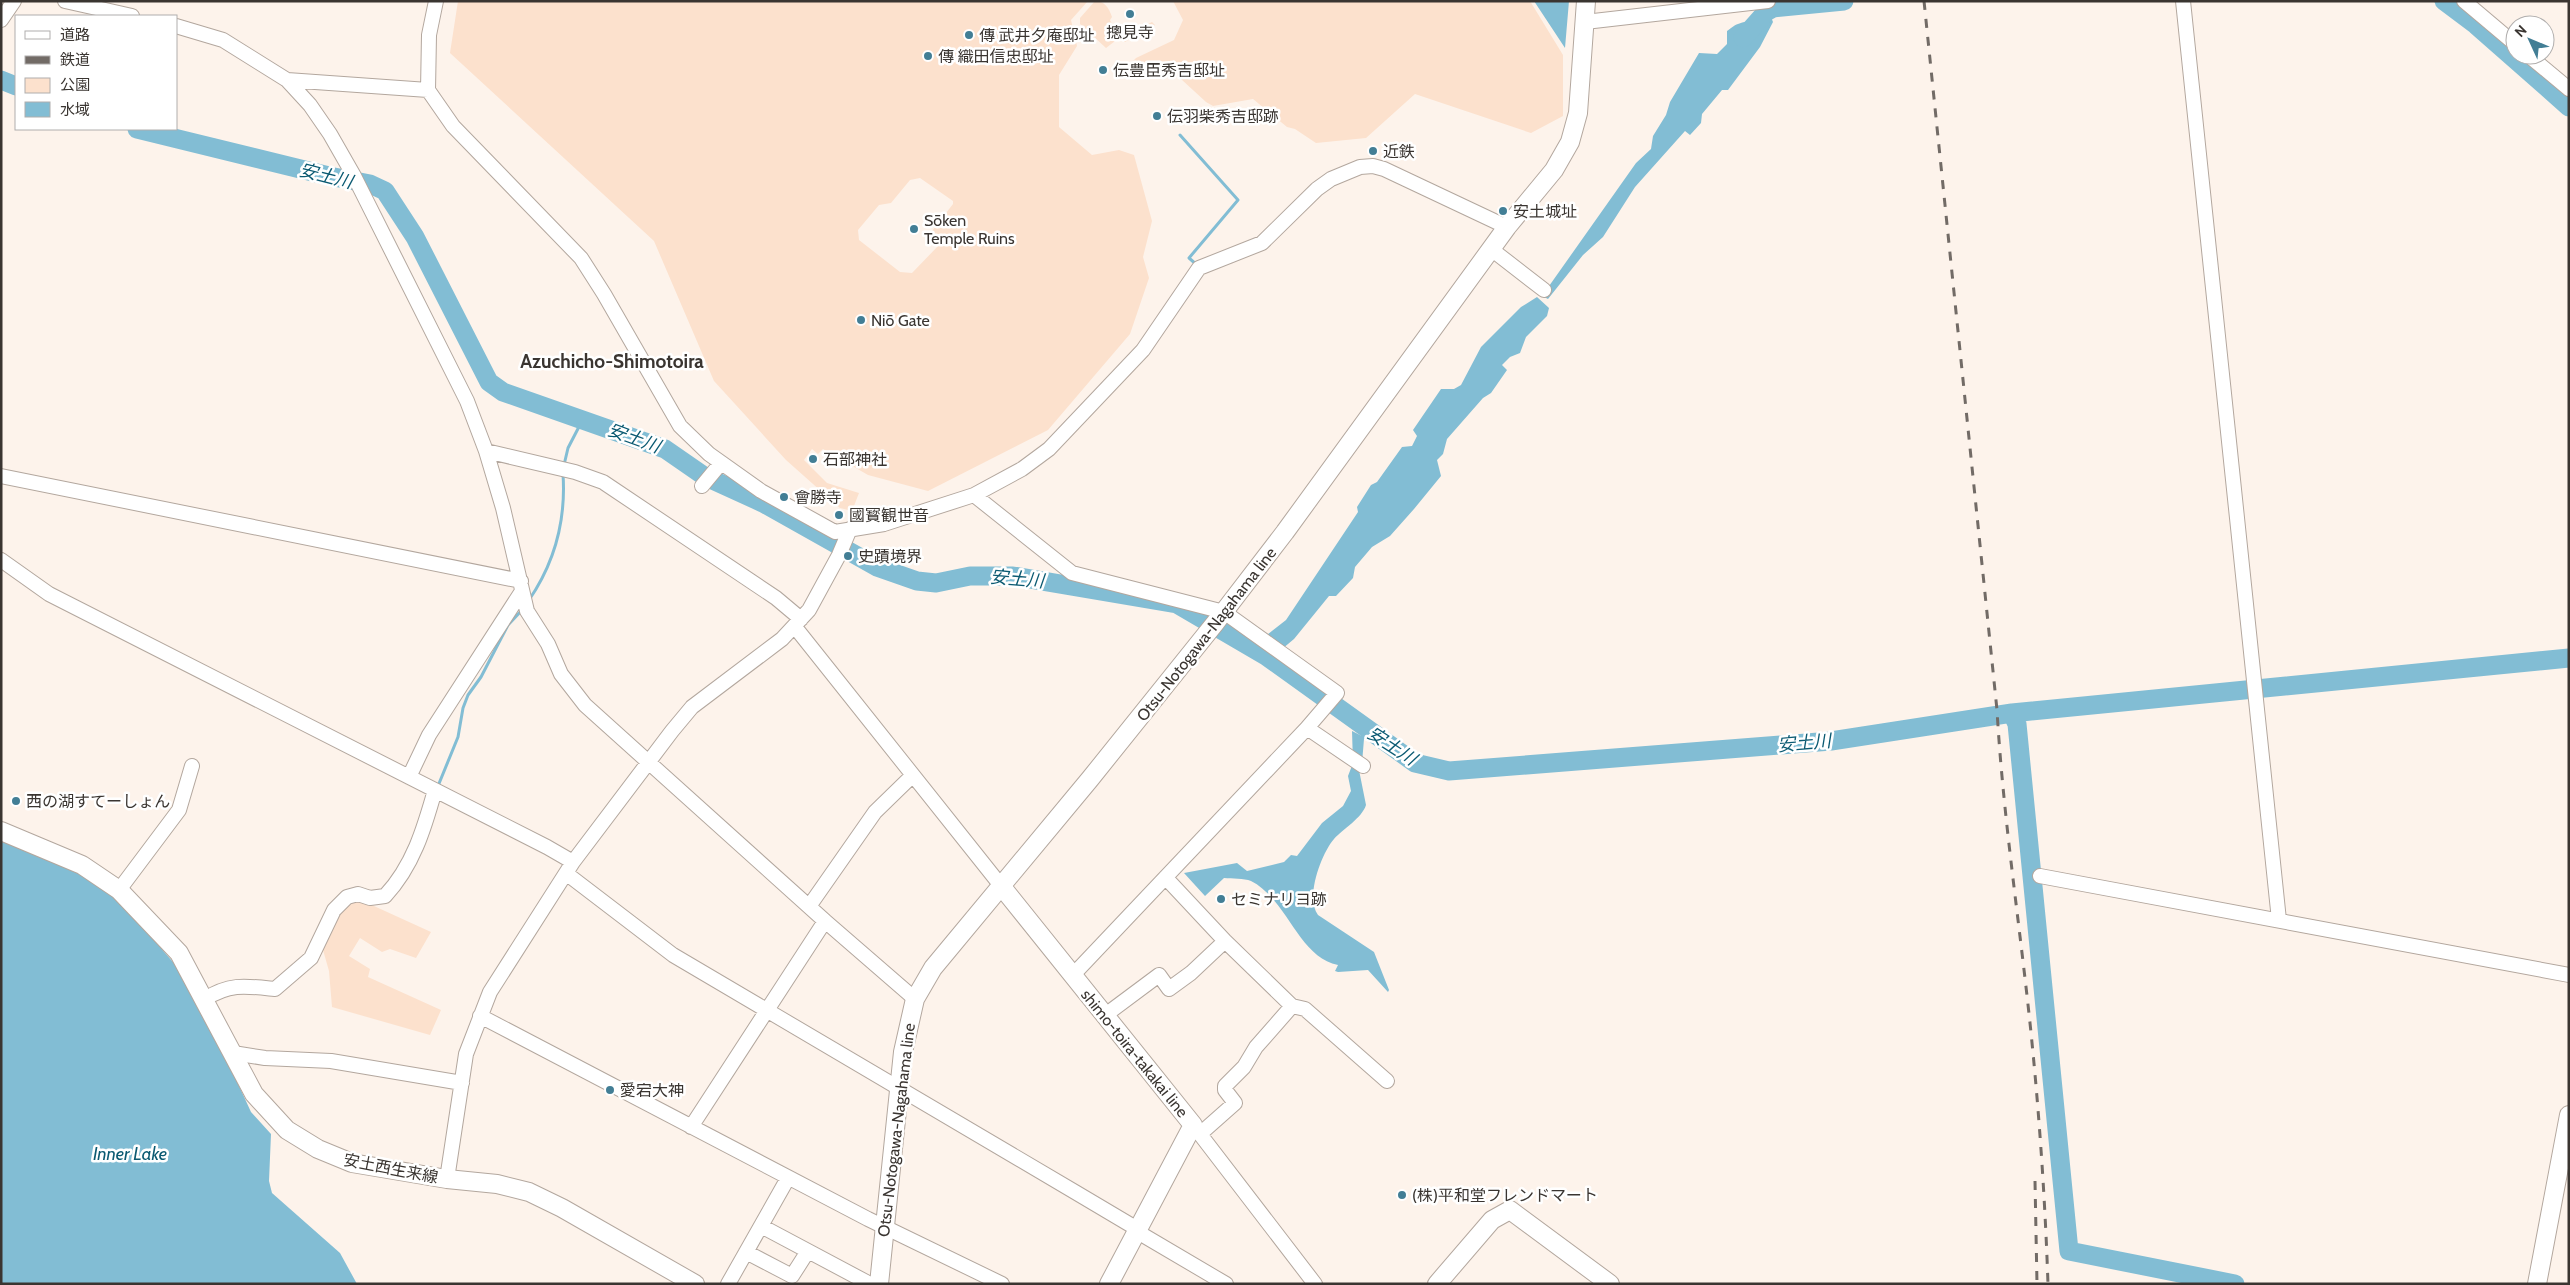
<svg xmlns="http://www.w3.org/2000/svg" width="2570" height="1285" font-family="Cabin,'Noto Sans JP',sans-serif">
	<rect width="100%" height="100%" fill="#fdf3eb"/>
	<path fill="#fce1cd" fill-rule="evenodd" d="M458,1H1088L1071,20L1077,46L1059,75V127L1092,155L1119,150L1134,155L1152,221L1143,257L1149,278L1130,334L1048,430L928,491L868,475L823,449L818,454L812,449L804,460L827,483L859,493L852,511L840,508L786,460L714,381L654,241L450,53ZM920,178L953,201V204L932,231L940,242L939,245L912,273L900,272L859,240L858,230L879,205L891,203L910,180Z
		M1095,1C1105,1 1109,8 1112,17L1110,20L1115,30H1122L1126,35L1152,22L1155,25L1125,42L1119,38L1106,48L1080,24V18Z
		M1173,1H1530L1563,55V116L1531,133L1415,94L1366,138L1316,143L1295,129L1287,127L1253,99L1213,106L1206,102L1169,68H1164L1154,78H1151L1133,65V61L1136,58L1174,40L1183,20Z
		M347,901H363L431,932L416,958L390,949L382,952L360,938L349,956L370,969L368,977L441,1010L430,1035L332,1007L329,971L321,943Z"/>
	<path fill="#82bdd4" d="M1534,1H1569L1565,48Z
		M1769,12L1773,22L1760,47L1728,90H1722L1702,114L1701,123L1690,135L1685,131L1635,187L1603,237L1583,255L1548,299L1542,296L1636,163L1651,149L1653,136L1666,115L1670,102L1699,53L1717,54L1727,44V31C1730,29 1734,25 1738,24C1750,19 1758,24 1769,12Z
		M1537,297L1549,308L1547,316L1526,337L1520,353L1510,357L1502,365L1507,370L1491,393L1483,398L1447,439L1443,454L1437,460L1441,476L1414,509L1390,536L1372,547L1355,567L1353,578L1336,596H1329L1294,639L1276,654L1259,641L1286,620L1358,512L1357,507L1371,485L1377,482L1402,447L1412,446L1417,436L1413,430L1441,389H1454L1461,385L1481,347L1521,307Z
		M1352,731L1368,739H1364L1362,763L1359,770L1366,805C1362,818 1343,829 1334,839C1321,854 1305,898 1318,915L1374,952L1389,990L1388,992L1368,970L1338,972L1335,971L1338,965C1299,958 1287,899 1251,881C1244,878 1232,879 1224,878L1205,896L1184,873L1237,863L1247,871L1284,862L1291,855L1297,856L1322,823L1343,806L1351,791L1348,776L1353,763Z
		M1,839L79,874L122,903L179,969L212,1027L251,1112L271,1134L269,1181L272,1193L340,1253L357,1284H1Z"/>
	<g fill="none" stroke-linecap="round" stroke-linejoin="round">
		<path stroke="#82bdd4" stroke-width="3" d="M1180,135L1238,200L1189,258L1197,265
			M564,465L568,448L583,419
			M529,600C555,562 566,519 563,474
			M438,786L458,737L463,708L468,695L481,677L508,625L523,609"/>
		<path stroke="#82bdd4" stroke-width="19" d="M2444,1L2476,25L2569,107
			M1743,38L1766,12L1773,8L1844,1
			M1,80L16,86
			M137,129L329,176L370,184L385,191L415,237L489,382L503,392L665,449L704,476L763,503L877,567L917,581L936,583L970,576H1013L1177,604L1266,656L1415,763L1449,771L1831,741L2012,713L2569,658
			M2012,713L2017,724L2069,1251L2235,1284"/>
		<defs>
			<path id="minor" d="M65,1L132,16
				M436,1L429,35L428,90L453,126L581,258L604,294L680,426L709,454L761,491L835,532L884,524L974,495L1022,469L1049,449L1143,350L1199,268L1262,243L1317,189L1331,179L1360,167L1373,166L1384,169L1507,227
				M2183,1L2279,920
				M2464,1L2515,44
				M1,20L14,1
				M1585,22L1768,1
				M176,26L223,40L287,80L310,105L330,134L354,176L467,401L486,451L503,508L527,611L548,644L561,674L585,705L825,921L691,1127
				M2528,55L2569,89
				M287,80L428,90
				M1491,249L1544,290
				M486,451L575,472L603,482L776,598L801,619
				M1,476L521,581
				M702,486L721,463
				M974,495L1072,573L1224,612L1337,693L1307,728L1072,976
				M1,560L49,594L547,847L573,862
				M795,627L1002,887
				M1307,728L1363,766
				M409,777L429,735L522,591
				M567,874L673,955L1075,1192L1134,1227L1136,1231L1226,1284
				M2040,876L2569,975
				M1166,878L1225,941L1292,1006L1305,1009L1387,1081
				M119,890L179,810L192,766
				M810,905L875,812L912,776
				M825,921L915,999
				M205,999C230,983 246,986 275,989L311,958L334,910L347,897L358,894L370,898L385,896C413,866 424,829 435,790
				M480,1016L868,1219L1002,1284
				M1104,1016L1159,975L1169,989L1191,973L1225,941
				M233,1053L265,1058L331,1061L462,1083
				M1193,1125L1315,1284
				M1200,1134L1235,1103L1225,1090V1086L1244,1067L1256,1047L1292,1006
				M447,1179L466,1054L490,992L573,862L672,731L692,707L782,639L809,610L839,555L850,529
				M761,1226L870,1284
				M746,1252L792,1276L808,1251
				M728,1284L788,1178"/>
			<path id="major" d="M1,831L82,865L119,890L179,953L254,1094L287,1130L318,1149L352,1163L447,1179L497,1184L529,1192L562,1208L695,1284
				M1002,887L1193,1125L1109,1284
				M879,1284L903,1052L915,999L933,968L1090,779L1216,622L1285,532L1507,227L1554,170L1570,142L1578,113L1586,1
				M1437,1284L1492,1220L1510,1210L1610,1284
				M2537,1284L2569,1115"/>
		</defs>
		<use href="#minor" stroke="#b3a79e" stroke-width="16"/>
		<use href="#major" stroke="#b3a79e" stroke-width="20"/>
		<use href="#minor" stroke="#fff" stroke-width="14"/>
		<use href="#major" stroke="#fff" stroke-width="18"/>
		<path stroke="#726b66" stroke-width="3" stroke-dasharray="9 9" stroke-linecap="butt" d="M1924,1L1997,710C2003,815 2019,919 2030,1023C2039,1109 2045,1197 2048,1284
			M2035,1181L2037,1284"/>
	</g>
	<g fill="#427e95" stroke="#fff" stroke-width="2">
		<circle cx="1130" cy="14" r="5"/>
		<circle cx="969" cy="35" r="5"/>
		<circle cx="928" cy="56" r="5"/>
		<circle cx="1103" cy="70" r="5"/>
		<circle cx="1157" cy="116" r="5"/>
		<circle cx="1373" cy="151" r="5"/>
		<circle cx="1503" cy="211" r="5"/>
		<circle cx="914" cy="229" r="5"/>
		<circle cx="861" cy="320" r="5"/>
		<circle cx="813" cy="459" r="5"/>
		<circle cx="784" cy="497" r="5"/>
		<circle cx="839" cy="515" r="5"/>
		<circle cx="848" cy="556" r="5"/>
		<circle cx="16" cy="801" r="5"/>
		<circle cx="1221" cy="899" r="5"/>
		<circle cx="610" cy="1090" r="5"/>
		<circle cx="1402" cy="1195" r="5"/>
	</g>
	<g text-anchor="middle" stroke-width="5" stroke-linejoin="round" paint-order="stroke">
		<g font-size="16" fill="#3a3531" stroke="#fff" text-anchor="start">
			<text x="1130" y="38" text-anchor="middle">摠見寺</text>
			<text x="979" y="41">傳 武井夕庵邸址</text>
			<text x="938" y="62">傳 織田信忠邸址</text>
			<text x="1113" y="76">伝豊臣秀吉邸址</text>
			<text x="1167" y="122">伝羽柴秀吉邸跡</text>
			<text x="1383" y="157">近鉄</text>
			<text x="1513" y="217">安土城址</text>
			<text x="924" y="226">Sōken<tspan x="924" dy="18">Temple Ruins</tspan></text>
			<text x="871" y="326">Niō Gate</text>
			<text x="823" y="465">石部神社</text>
			<text x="794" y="503">會勝寺</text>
			<text x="849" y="521">國寳観世音</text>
			<text x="858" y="562">史蹟境界</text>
			<text x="26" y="807">西の湖すてーしょん</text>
			<text x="1231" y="905">セミナリヨ跡</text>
			<text x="620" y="1096">愛宕大神</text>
			<text x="1412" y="1201">(株)平和堂フレンドマート</text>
		</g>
		<g font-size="16" fill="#3a3531" stroke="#fff">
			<text transform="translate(1206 634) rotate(-52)" y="6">Otsu-Notogawa-Nagahama line</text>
			<text transform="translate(1135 1053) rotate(51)" y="6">shimo-toira-takakai line</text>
			<text transform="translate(896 1130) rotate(-83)" y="6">Otsu-Notogawa-Nagahama line</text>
			<text transform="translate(391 1168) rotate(11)" y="6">安土西生来線</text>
		</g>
		<g font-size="18" font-style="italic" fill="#0b5a72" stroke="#fff">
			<text transform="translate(326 176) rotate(14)" y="6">安土川</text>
			<text transform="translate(634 438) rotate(20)" y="6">安土川</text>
			<text transform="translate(1017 579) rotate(5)" y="6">安土川</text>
			<text transform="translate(1804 743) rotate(-5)" y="6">安土川</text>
			<text transform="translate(1392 746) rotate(33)" y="6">安土川</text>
			<text x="130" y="1160">Inner Lake</text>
		</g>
		<g font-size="19" font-weight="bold" fill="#3a3531" stroke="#fff">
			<text x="612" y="368">Azuchicho-Shimotoira</text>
		</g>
	</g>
	<rect width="2570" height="1285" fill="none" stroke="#3a3531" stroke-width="5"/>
	<rect x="15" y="15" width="162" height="115" fill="#ffffff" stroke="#b0aead"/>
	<rect x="25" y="31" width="25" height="8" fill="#ffffff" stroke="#b0aead"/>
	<text x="60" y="40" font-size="15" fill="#3a3531">道路</text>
	<rect x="25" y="56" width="25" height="8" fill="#726b66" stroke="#b0aead"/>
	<text x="60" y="65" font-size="15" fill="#3a3531">鉄道</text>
	<rect x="25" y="78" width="25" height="15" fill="#fce1cd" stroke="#b0aead"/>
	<text x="60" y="90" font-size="15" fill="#3a3531">公園</text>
	<rect x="25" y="102" width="25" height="15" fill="#82bdd4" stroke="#b0aead"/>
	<text x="60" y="115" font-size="15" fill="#3a3531">水域</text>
	<g transform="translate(2530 40) rotate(314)"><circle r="24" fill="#ffffff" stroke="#b0aead"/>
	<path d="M0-4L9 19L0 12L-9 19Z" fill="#427e95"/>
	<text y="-8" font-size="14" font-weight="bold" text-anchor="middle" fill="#3a3531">N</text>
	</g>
</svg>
